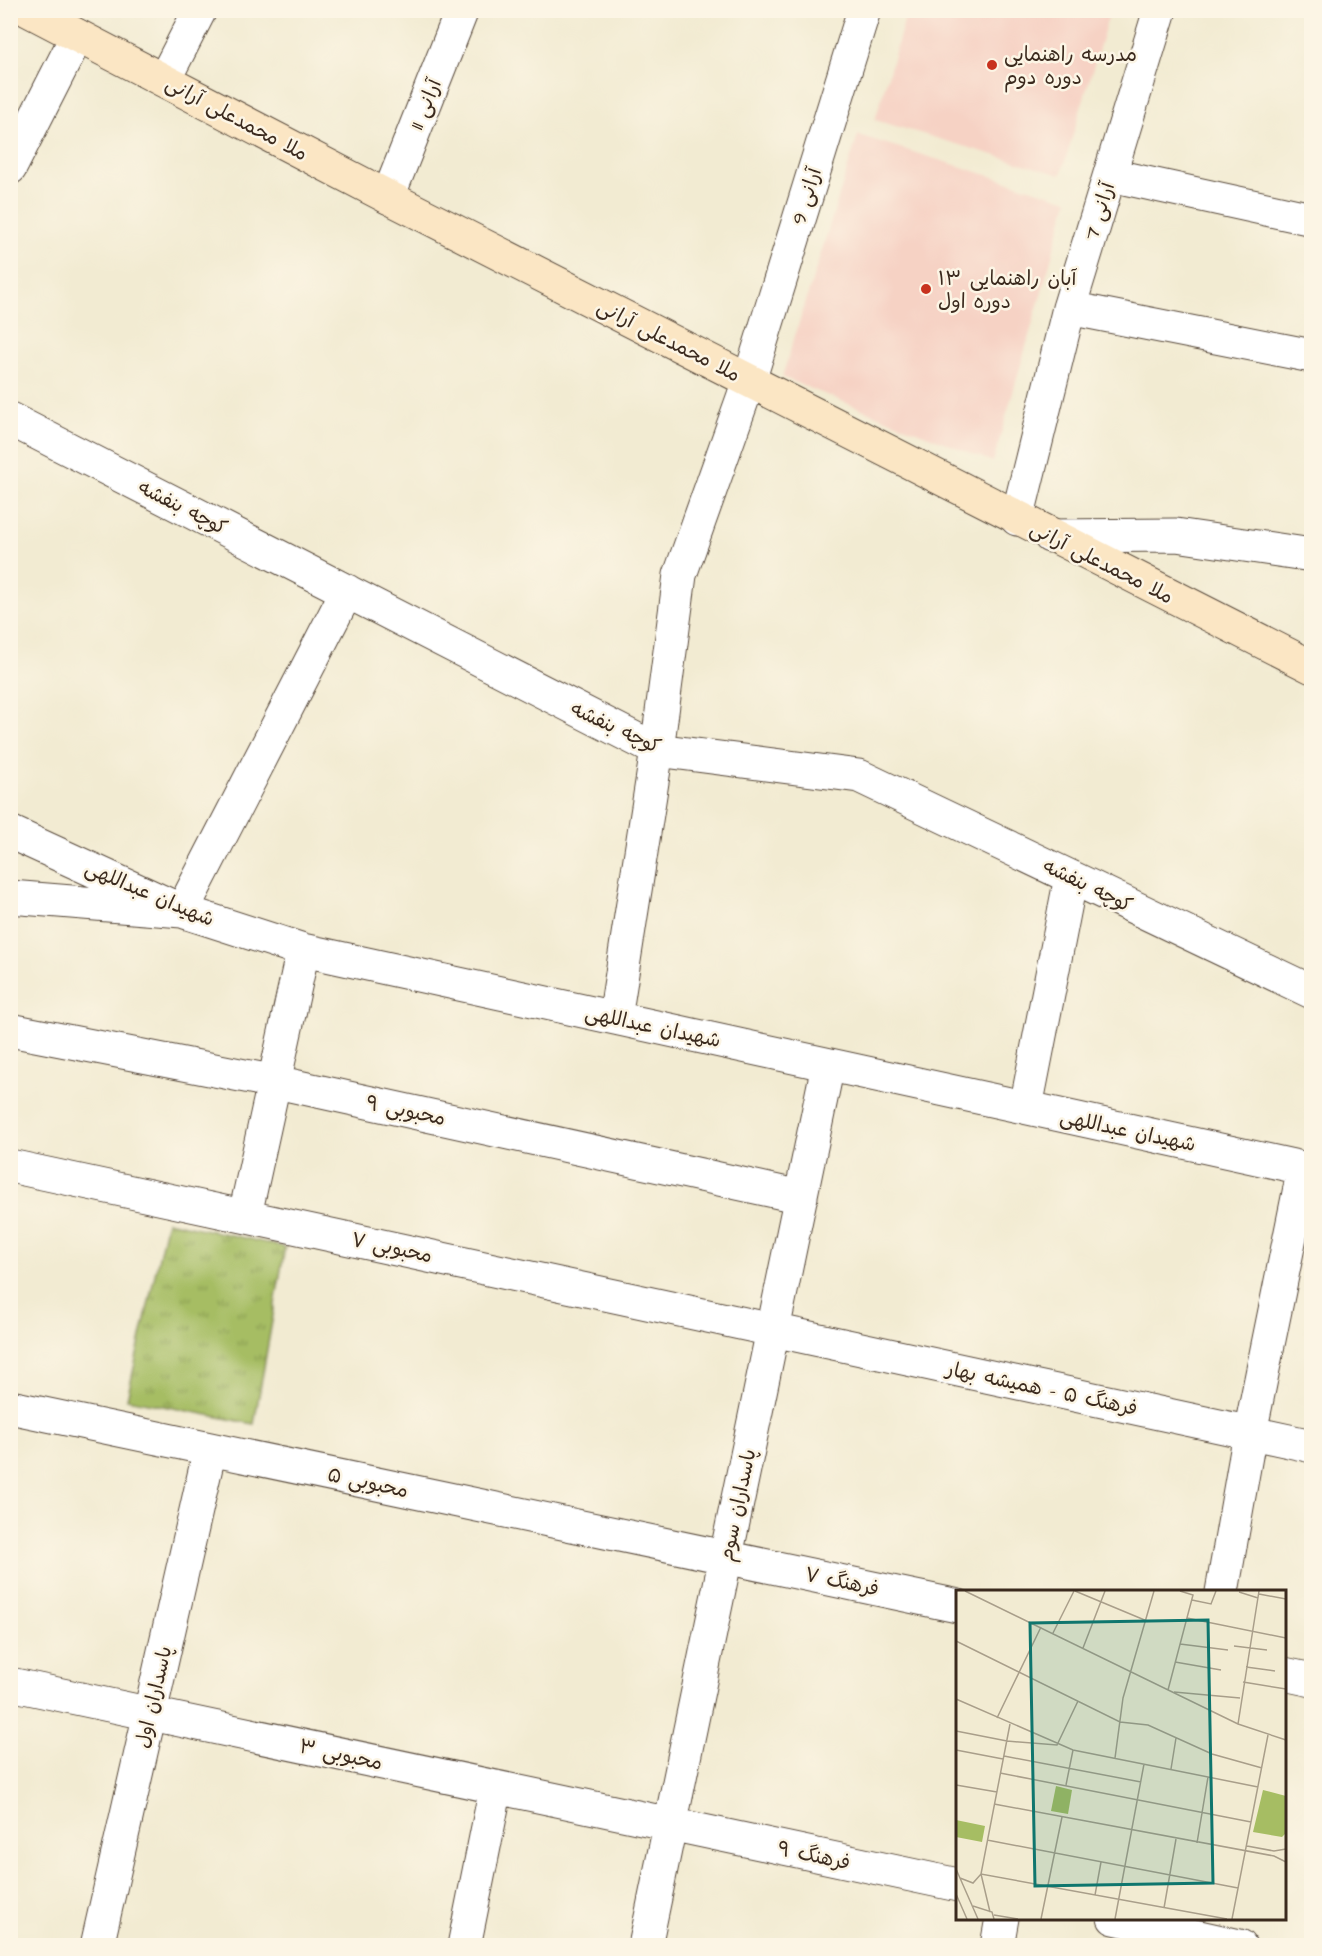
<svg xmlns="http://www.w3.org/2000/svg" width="1322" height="1956" font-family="'Architects Daughter','Playpen Sans Arabic',sans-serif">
	<defs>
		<pattern id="grass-tufts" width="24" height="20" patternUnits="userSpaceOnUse" patternTransform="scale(1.5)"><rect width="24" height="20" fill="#a6bd63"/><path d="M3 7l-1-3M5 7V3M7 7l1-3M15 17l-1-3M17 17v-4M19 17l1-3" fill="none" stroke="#889a51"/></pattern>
	</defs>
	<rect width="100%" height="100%" fill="#fcf5e5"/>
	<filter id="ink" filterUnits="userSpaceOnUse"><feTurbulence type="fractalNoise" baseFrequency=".0167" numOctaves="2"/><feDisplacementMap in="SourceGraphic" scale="12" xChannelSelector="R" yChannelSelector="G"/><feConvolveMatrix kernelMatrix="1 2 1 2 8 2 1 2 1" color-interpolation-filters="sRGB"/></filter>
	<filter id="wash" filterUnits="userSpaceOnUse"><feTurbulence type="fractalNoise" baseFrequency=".008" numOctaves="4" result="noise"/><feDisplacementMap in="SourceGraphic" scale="24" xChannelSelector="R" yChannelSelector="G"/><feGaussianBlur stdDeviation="1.35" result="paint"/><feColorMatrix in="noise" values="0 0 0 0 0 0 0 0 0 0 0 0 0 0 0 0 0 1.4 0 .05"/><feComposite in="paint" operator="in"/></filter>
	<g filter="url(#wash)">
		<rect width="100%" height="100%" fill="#f2ebd2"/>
		<path fill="#f6d2c4" d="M907,11H1110L1061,175L875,120Z
			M858,135L1068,200L993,462L782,377Z"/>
		<path fill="url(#grass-tufts)" stroke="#707440" stroke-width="1.5" d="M167,1221L285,1247L254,1424L127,1399Z"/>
	</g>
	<g filter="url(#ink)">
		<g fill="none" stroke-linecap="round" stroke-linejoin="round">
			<defs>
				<path id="street" d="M164,80L200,10
					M10,168L77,36
					M1110,175L1312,219
					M388,197L462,10
					M1069,308L1312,356
					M10,419L657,750L859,776L1312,992
					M1017,519L1069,308L1160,10
					M1050,536L1176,535L1312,555
					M10,832L182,911L303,950L1312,1170
					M10,897L182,911L347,591
					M615,1018L657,750L680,575L749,381L864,10
					M10,1030L276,1082L801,1197
					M1026,1107L1071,877
					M10,1166L1312,1446
					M245,1215L303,950
					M10,1407L958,1606
					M1222,1592L1250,1433L1304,1168
					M1284,1674L1312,1680
					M10,1684L958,1885
					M1114,1918L1240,1946
					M97,1946L210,1449
					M464,1946L496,1787
					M645,1946L828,1065
					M997,1946L1002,1918"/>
				<path id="secondary" d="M28,10L388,197L1312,667"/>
			</defs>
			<use href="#street" stroke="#564739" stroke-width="35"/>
			<use href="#secondary" stroke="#564739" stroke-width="35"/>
			<use href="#street" stroke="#fff" stroke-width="33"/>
			<use href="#secondary" stroke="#fbe6c4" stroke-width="33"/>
		</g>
	</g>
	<g fill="#c8321e" stroke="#fcf5e5" stroke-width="2">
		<circle cx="992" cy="65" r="6"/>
		<circle cx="926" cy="289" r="6"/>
	</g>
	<g text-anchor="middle" stroke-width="5" stroke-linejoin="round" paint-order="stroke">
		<g font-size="20" fill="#3b2a1e" stroke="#fcf5e5" text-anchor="start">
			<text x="1004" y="61">مدرسه راهنمایی<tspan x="1004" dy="23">دوره دوم</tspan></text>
			<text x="938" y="285">۱۳ آبان راهنمایی<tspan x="938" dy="23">دوره اول</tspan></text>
		</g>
		<g font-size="20" fill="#3b2a1e" stroke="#fcf5e5">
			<text transform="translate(425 104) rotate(-68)" y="7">آرانی 11</text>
			<text transform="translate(237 118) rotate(28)" y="7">ملا محمدعلی آرانی</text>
			<text transform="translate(806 196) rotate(-73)" y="7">آرانی 9</text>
			<text transform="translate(1099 211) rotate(-73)" y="7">آرانی 7</text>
			<text transform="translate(669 340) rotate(27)" y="7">ملا محمدعلی آرانی</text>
			<text transform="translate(183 507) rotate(27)" y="7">کوچه بنفشه</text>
			<text transform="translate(1102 562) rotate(27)" y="7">ملا محمدعلی آرانی</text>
			<text transform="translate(616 727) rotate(25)" y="7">کوچه بنفشه</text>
			<text transform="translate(1088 885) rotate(26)" y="7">کوچه بنفشه</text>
			<text transform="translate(150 893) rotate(23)" y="7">شهیدان عبداللهی</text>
			<text transform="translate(653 1026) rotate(12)" y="7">شهیدان عبداللهی</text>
			<text transform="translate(406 1110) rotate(12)" y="7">محبوبی ۹</text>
			<text transform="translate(1128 1130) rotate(12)" y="7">شهیدان عبداللهی</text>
			<text transform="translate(392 1247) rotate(12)" y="7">محبوبی ۷</text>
			<text transform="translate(1042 1388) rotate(12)" y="7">فرهنگ ۵ - همیشه بهار</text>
			<text transform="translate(368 1482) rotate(12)" y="7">محبوبی ۵</text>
			<text transform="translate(737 1505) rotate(-78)" y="7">پاسداران سوم</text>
			<text transform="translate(842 1581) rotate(12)" y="7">فرهنگ ۷</text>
			<text transform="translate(153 1697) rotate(-77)" y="7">پاسداران اول</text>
			<text transform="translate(341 1754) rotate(12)" y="7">محبوبی ۳</text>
			<text transform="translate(814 1855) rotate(12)" y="7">فرهنگ ۹</text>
		</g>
	</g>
	<g transform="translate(956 1590)">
		<rect width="330" height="330" fill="#f2ebd2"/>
		<path d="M100,196L116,200L112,224L95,221Z" fill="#a6bd63"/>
		<path d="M307,200L330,206V243L326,247L297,242ZM0,230L29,236L26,252L0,247Z" fill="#a6bd63"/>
		<path fill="none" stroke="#a99e8a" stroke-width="1.5" d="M9,1L282,134L330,150M119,1L191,31M283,2L302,8M303,4L330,9M236,10L255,14L260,1M231,28L330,48M97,43L118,1M0,51L164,132L192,135L256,164L306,178M224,54L272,60M278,56L311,60M127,58L149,1M219,72L265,80M290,77L319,81M287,92L330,99M212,100L237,5L224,1M218,102L284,108M0,109L117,160L302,197M41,128L85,37M282,134L303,1M0,141L51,151L101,155L122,111M0,160L47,169M48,166L185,192M159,168L167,108L198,1M215,179L220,148M44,183L295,232M0,195L41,202M110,195L117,160M38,214L318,266L330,272M31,250L282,298M241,253L252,187M291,256L318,261L330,259M0,279L22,329M4,288L17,293L25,284L271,329M0,304L11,329M139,305L145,272M17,316L36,322L38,329M208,318L220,249M34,322L25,284L54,134M38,325L62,329M85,329L106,227M159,329L188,174M276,329L312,145"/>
		<path fill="#0f766e" fill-opacity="0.15" stroke="#0f766e" stroke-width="3" d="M252,30L257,293L79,296L74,33Z"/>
		<rect width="330" height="330" fill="none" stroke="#3b2a1e" stroke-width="3"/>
	</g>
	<rect width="1322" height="1956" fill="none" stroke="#fcf5e5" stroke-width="36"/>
</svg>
